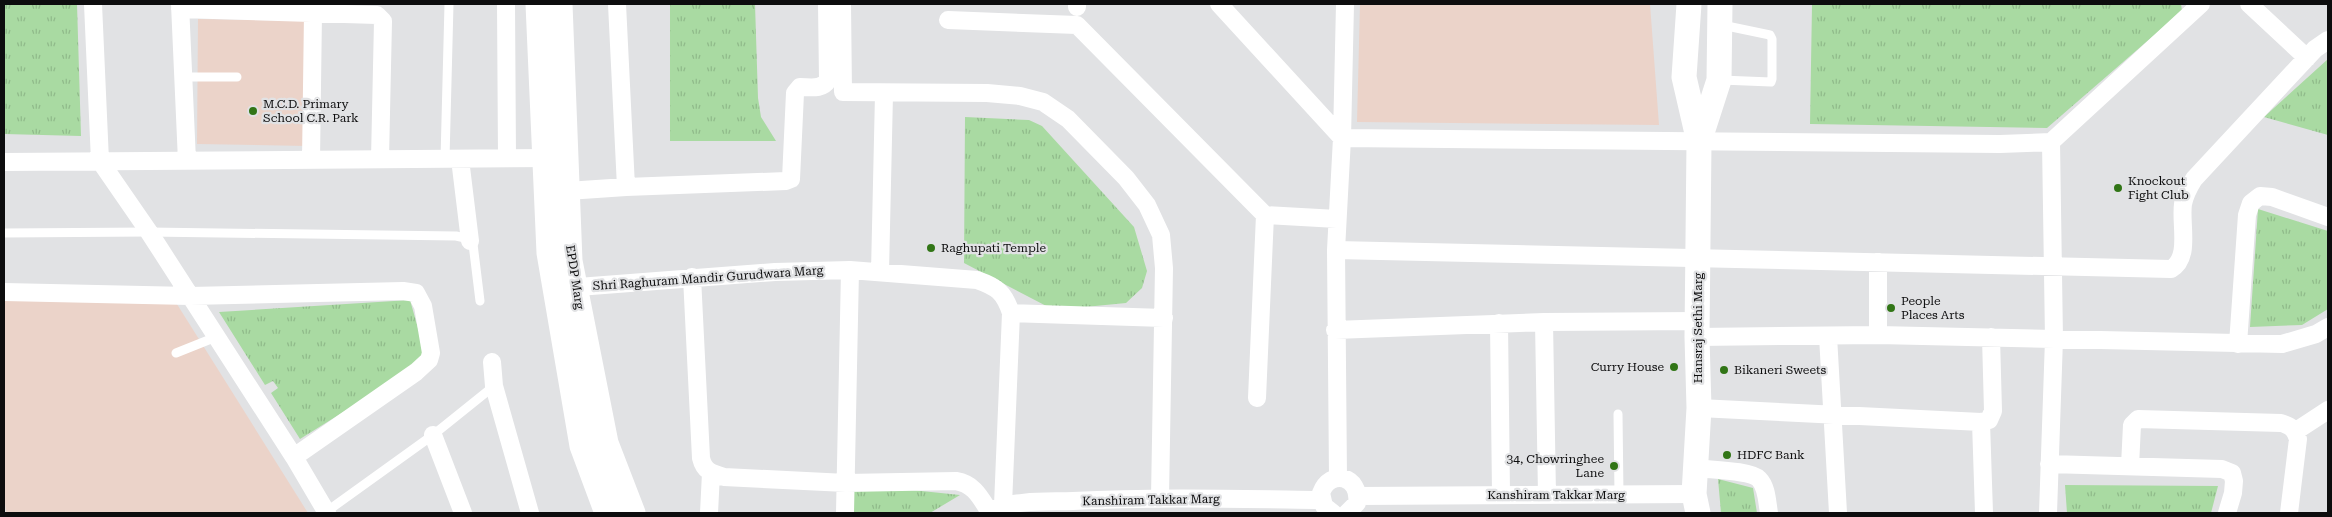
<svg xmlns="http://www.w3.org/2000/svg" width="2332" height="517" font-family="'Roboto Serif',serif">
	<defs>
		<pattern id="grass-tufts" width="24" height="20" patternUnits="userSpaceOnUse" patternTransform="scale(1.25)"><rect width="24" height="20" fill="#a9daa2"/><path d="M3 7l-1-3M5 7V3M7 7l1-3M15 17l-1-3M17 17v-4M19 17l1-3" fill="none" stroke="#90ba8a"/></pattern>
	</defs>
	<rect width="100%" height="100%" fill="#e1e2e4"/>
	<path fill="#ebd3c9" d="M1360,4H1650L1659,125L1357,122Z
		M198,19L310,21L308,146L197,144Z
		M4,297L175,301L308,513H6L4,494Z"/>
	<path fill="url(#grass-tufts)" d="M4,4H77L81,136L4,134Z
		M670,4H755L758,98L761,117L776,141H670Z
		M1748,4H2181L2182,11L2047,128L1810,124L1812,5Z
		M2328,59V135L2264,117Z
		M965,117L1029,120L1042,126L1134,227L1147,271L1142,288L1126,303L1054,310L964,263Z
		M2258,209L2328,231V309L2302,325L2250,327Z
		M410,300L427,360L300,439L271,393L278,388L273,381L265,385L219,312Z
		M1718,479L1753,488L1757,513H1721Z
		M854,484L960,495L930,513H853Z
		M2065,485L2218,486L2211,513H2067Z"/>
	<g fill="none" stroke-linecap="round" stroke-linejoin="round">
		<path stroke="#fff" stroke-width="9" d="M183,77H237
			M1721,80L1771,82L1772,79V39L1770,35L1722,25
			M445,159L449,4
			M4,233L149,232L456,236L465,238L473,244L480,301
			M176,353L216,337
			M1618,414L1619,495
			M326,512L433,435L494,386"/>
		<path stroke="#fff" stroke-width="18" d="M93,4L100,161L149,232L294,457L327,513
			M180,4L187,161
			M506,4L507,158
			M617,4L626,187L786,181L791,179L795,93L800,87C810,87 822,90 828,80L827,4
			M842,4L843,92L987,93L1020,96L1043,102L1068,119L1126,178L1147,205L1161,235L1164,268L1160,497
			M1219,4L1342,138L2000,144L2051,142L2201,4
			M2249,4L2307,58
			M1077,7V4
			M180,9L377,15L383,21L380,159
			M948,20L1077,25L1265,215L1257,398
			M460,159L470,241
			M311,160L313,13
			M4,162L556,158
			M567,191L626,187
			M1265,215L1337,219
			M1336,250L2171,269C2191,258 2180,224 2183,204C2185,194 2189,187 2194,179L2315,49L2328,40
			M1878,262V335
			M880,272L884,94
			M692,277L701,458C704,471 711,473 724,477L846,483L956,481C974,484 980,497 989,511
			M565,288L775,272L850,270L977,280C997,287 1004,292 1011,313L1003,505
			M4,292L190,296L403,291L416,293L423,306L431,353L429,360L416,372L294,457
			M1011,313L1164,318
			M1544,322L1547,495
			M1499,323L1501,494
			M1335,330L1544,322L1697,321
			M1828,336L1838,513
			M1697,337L1878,335L2282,344L2316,334L2328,327
			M2238,344L2247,215L2251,203L2260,196L2272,197L2328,217
			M492,362L494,386L530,513
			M1699,408L1981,422
			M2296,431L2328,410
			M433,435L463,513
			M2049,464L2222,469L2232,473L2234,481L2233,493L2227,513
			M2130,466L2132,425L2138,419L2281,423C2291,426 2295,429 2298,439L2289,513
			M1696,468C1709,470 1750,470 1759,479C1767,487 1767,502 1769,513
			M1338,478L1336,250L1342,138L1345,4
			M1358,496L1694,494
			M994,509C1018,500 1048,502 1073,501C1156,497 1239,499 1322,500
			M709,513L711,473
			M845,513L850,270
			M1333,513L1324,506L1321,493C1330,468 1361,476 1357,503L1347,513
			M1984,513L1981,422L1989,420L1993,411L1991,337
			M2048,513L2054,339L2051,142"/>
		<path stroke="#fff" stroke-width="25" d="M538,4L549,253L582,446L607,513
			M560,4L570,261L606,443L633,513
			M1689,4L1684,77L1699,142L1697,337L1699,408L1694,494L1698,513
			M1699,142L1719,80L1720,4"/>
	</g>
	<g fill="#317516" stroke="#e1e2e4" stroke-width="2">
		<circle cx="253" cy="111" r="5"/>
		<circle cx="2118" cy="188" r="5"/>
		<circle cx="931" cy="248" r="5"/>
		<circle cx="1891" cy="308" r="5"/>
		<circle cx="1674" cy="367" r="5"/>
		<circle cx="1724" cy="370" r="5"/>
		<circle cx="1727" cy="455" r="5"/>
		<circle cx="1614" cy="466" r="5"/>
	</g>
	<g text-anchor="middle" stroke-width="4.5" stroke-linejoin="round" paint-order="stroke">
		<g font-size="12" fill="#0d0d0e" stroke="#e1e2e4" text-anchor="start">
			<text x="263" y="108">M.C.D. Primary<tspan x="263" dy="14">School C.R. Park</tspan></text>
			<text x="2128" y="185">Knockout<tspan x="2128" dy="14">Fight Club</tspan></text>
			<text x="941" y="252">Raghupati Temple</text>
			<text x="1901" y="305">People<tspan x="1901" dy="14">Places Arts</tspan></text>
			<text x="1664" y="371" text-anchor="end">Curry House</text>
			<text x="1734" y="374">Bikaneri Sweets</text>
			<text x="1737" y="459">HDFC Bank</text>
			<text x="1604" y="463" text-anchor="end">34, Chowringhee<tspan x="1604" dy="14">Lane</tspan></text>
		</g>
		<g font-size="12" fill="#0d0d0e" stroke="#e1e2e4">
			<text transform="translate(575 277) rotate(81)" y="4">EPDP Marg</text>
			<text transform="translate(708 278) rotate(-4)" y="4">Shri Raghuram Mandir Gurudwara Marg</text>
			<text transform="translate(1698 328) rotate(-90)" y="4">Hansraj Sethi Marg</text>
			<text x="1556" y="499">Kanshiram Takkar Marg</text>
			<text transform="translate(1151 500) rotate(-1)" y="4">Kanshiram Takkar Marg</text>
		</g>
	</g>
	<rect width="2332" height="517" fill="none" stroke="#0d0d0e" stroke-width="10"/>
</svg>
